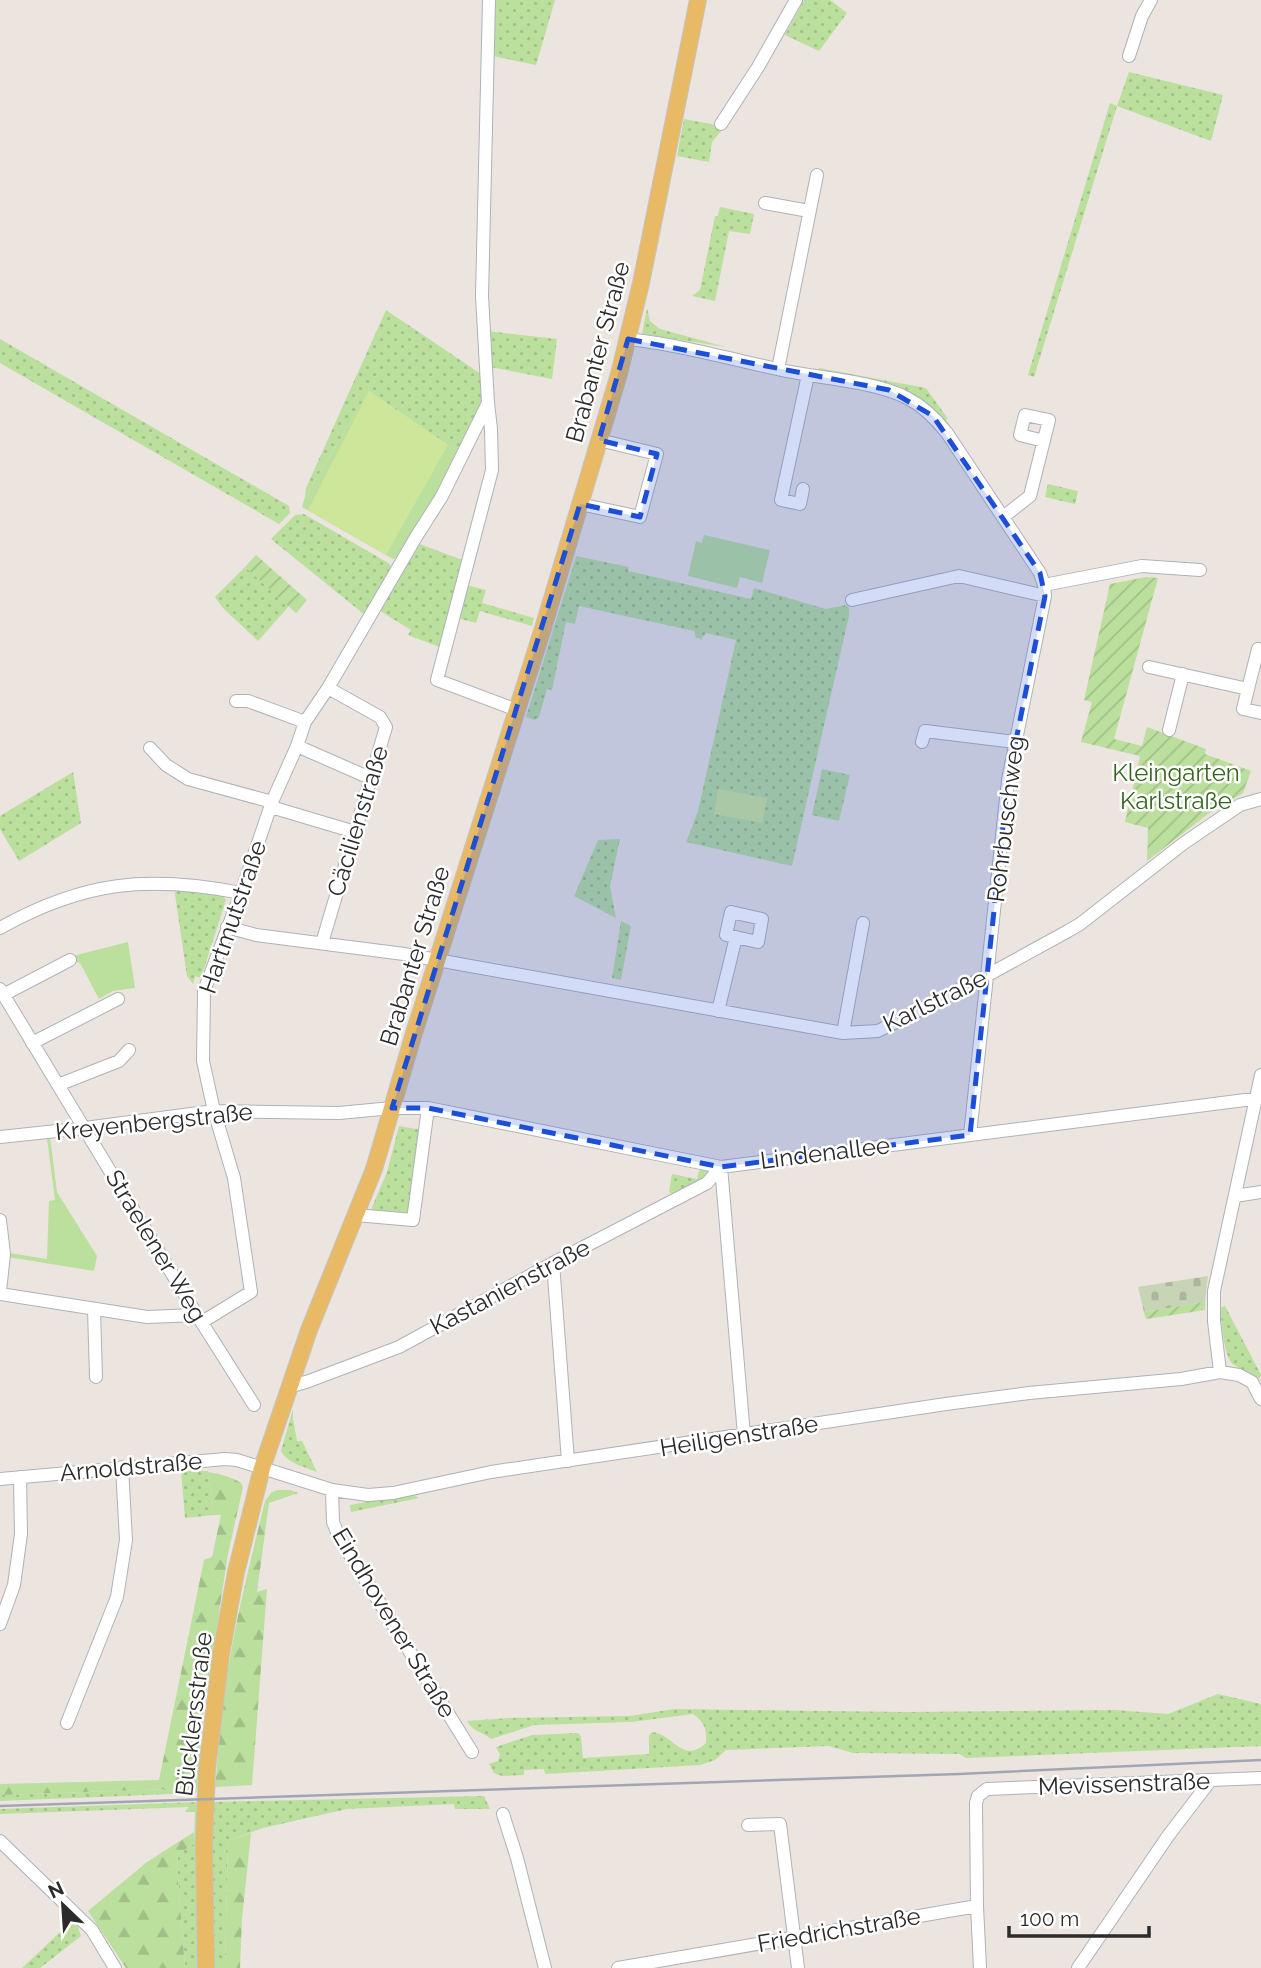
<svg xmlns="http://www.w3.org/2000/svg" width="1261" height="1968" font-family="Raleway,sans-serif">
	<defs>
		<pattern id="grass-dots" width="8" height="8" patternUnits="userSpaceOnUse" patternTransform="scale(1.75)"><rect width="8" height="8" fill="#bbdf9d"/><path d="M2 2h.1M6 6h.1" fill="none" stroke="#a1c087" stroke-width="1.8" stroke-linecap="round"/></pattern>
		<pattern id="forest-firs" width="22" height="20" patternUnits="userSpaceOnUse" patternTransform="scale(1.75)"><rect width="22" height="20" fill="#bbdf9d"/><path d="M5 1l3.5 6h-7zM16 11l3.5 6h-7z" fill="#a1c087"/></pattern>
		<pattern id="cemetery-stones" width="16" height="16" patternUnits="userSpaceOnUse" patternTransform="scale(1.75)"><rect width="16" height="16" fill="#c8d4b6"/><path d="M2 7V4a2 2 0 0 1 4 0v3zM10 15v-3a2 2 0 0 1 4 0v3z" fill="#acb69d"/></pattern>
		<pattern id="garden-furrows" width="10" height="10" patternUnits="userSpaceOnUse" patternTransform="scale(1.75)"><rect width="10" height="10" fill="#bbdf9d"/><path d="M-1 1l2-2M0 10L10 0M9 11l2-2" fill="none" stroke="#a1c087"/></pattern>
	</defs>
	<rect width="100%" height="100%" fill="#ece4de"/>
	<path fill="url(#grass-dots)" d="M491,0H555L536,65L493,56Z
		M804,0H830L847,13L819,51L785,35Z
		M1129,72L1223,95L1211,141L1117,106Z
		M1110,103L1117,106L1034,377L1028,375Z
		M684,119L716,125V128L722,130L712,142L709,162L677,156Z
		M720,207L754,214L750,234L729,231L715,301L692,296L700,290L715,216H718Z
		M647,308L650,321L660,329L726,347L642,334Z
		M386,310L481,374L483,402L460,453L369,391L305,497L306,488Z
		M487,331L557,339L552,379L490,367Z
		M0,339L289,506L290,513L279,524L0,363Z
		M819,368L926,388L948,419L944,421L933,409L819,371Z
		M1048,484L1078,491L1075,504L1045,497Z
		M304,514L390,564L391,571L365,615L271,539L295,515Z
		M417,543L465,561L442,648L408,635L411,630L377,609Z
		M576,556L629,567L628,571L751,599L754,588L826,609L846,605L849,608V616L792,866L686,842L698,811L736,640L706,633L701,640L699,638H696L694,631L579,606L575,624L566,622L552,690L547,689L539,717L534,720L526,717Z
		M245,567L289,606L258,641L222,607L215,597Z
		M466,585L486,590L482,603L534,618L532,626L480,611L476,623L457,618Z
		M822,769L850,775L839,821L812,815Z
		M73,772L81,823L19,861L0,829V816Z
		M620,839L610,886L616,918L574,896L598,840Z
		M176,890L222,895L226,900L201,978L195,976L193,984L187,976L175,894Z
		M621,921L631,926L621,980L612,978Z
		M399,1126L422,1130L409,1215L370,1212L387,1172Z
		M700,1167L711,1171L704,1180L676,1196L669,1192L672,1174L697,1179Z
		M1225,1306L1261,1375L1259,1379C1251,1372 1241,1370 1233,1364C1223,1356 1222,1321 1220,1308Z
		M293,1409V1419L297,1441H302L317,1472C305,1467 287,1463 281,1451Z
		M181,1471H208L213,1515L185,1518Z
		M412,1494L419,1498L351,1512L350,1505Z
		M1218,1694L1261,1704V1746L966,1758L960,1754L853,1753L829,1746L726,1750L715,1760L700,1765L545,1774L544,1769L524,1770V1775L502,1776L494,1773L489,1764L498,1761L500,1755L496,1747L532,1735L578,1733L581,1737L583,1758L649,1754V1736L652,1732C673,1734 683,1765 706,1743C707,1730 705,1722 693,1714L631,1722L534,1725L491,1739C481,1730 475,1734 467,1721L509,1718L630,1716L674,1709L907,1712L1115,1710L1168,1714Z
		M197,1788L196,1793L0,1801V1795Z
		M484,1796L490,1809H455L454,1804L347,1809L263,1828L228,1841L225,1968H211V1802Z
		M200,1802L198,1855L199,1968H185L177,1866L178,1854L194,1844L195,1812H185L189,1807L0,1814V1809Z
		M74,1919L76,1921L81,1936L40,1968H22Z"/>
	<path fill="url(#forest-firs)" d="M208,1472C220,1474 230,1476 241,1483L243,1487L228,1554L203,1716L197,1788L0,1795V1784L159,1780L204,1560L212,1557L221,1515H213Z
		M278,1490H290L298,1493L269,1503L257,1592L267,1589L252,1785L215,1787C219,1746 222,1704 229,1664C238,1609 252,1555 265,1501L272,1492Z
		M194,1832V1844L178,1854L177,1866L185,1968H126L88,1911L147,1862Z
		M251,1833L242,1919L240,1968H225L228,1841Z"/>
	<path fill="url(#cemetery-stones)" d="M1208,1276L1205,1302L1144,1312L1138,1287Z"/>
	<path fill="#bbdf9d" d="M369,391L460,453L400,557L393,559L302,507L305,497Z
		M704,535L770,550L762,583L740,577L737,588L688,576L696,541L702,543Z
		M128,942L135,988L113,991L99,999L80,963L74,961L73,956Z
		M50,1137L57,1192L97,1256L94,1271L8,1257L9,1253L47,1259L49,1201L55,1200L47,1138Z"/>
	<path fill="url(#garden-furrows)" d="M256,555L307,600L296,613L245,567Z
		M1146,577L1158,578L1114,739L1142,746L1147,727L1206,749L1205,754L1251,771L1243,793L1208,814L1147,861L1148,828L1125,822L1140,756L1081,742L1092,702L1084,700L1110,584Z
		M1205,1302V1310L1146,1319L1144,1312Z"/>
	<path fill="#cee69a" d="M369,391L448,445L386,555L308,510Z
		M718,789L767,798L762,823L714,814Z"/>
	<g fill="none" stroke-linecap="round" stroke-linejoin="round">
		<defs>
			<path id="minor" d="M1129,56L1142,16L1151,0
				M721,124L758,67L796,0
				M765,203L809,211
				M628,339C682,345 734,360 786,371C821,378 877,382 907,398C923,406 936,419 947,433L1040,573L1044,585L1045,596L1008,780L970,1135
				M778,369L817,175
				M488,403L491,429L492,470L437,680L517,710
				M803,489L800,504L781,500L808,375
				M580,504L640,517L657,454L599,440
				M1003,517L1030,496L1049,420L1025,415L1020,435L1044,441
				M1044,585L1142,566L1200,570
				M852,600L959,576L1045,596
				M1149,667L1248,689L1243,709L1261,713
				M1248,689L1258,649
				M236,701H248L305,722
				M1169,730L1183,674
				M922,742L925,731L1015,742
				M297,746L370,778
				M150,748L166,765L188,779L272,802
				M271,807L355,832
				M731,912L762,919L758,942L726,935Z
				M227,927L256,935L404,954L843,1033L878,1031L988,975L1068,931L1080,924L1184,843L1240,805L1261,799
				M0,928C84,881 148,875 241,893
				M322,943L386,727L380,717L328,688
				M0,989L197,1315L254,1405
				M3,995L70,960
				M718,1011L736,937
				M843,1033L863,923
				M32,1043L118,999
				M58,1085L119,1061L129,1050
				M0,1137L85,1128L214,1111L339,1113L392,1108H428L721,1167L1261,1098
				M721,1167L744,1435
				M1235,1196L1261,1192
				M356,1215L413,1220L428,1108
				M0,1220L4,1254L0,1291
				M553,1263L568,1461
				M0,1294L147,1317L197,1315
				M94,1309L96,1377
				M202,1322L251,1292L234,1178L214,1111L203,1061L204,991L241,893L272,802L297,746L305,722L328,688L416,537L442,496L488,403L482,296L489,0
				M1220,1372L1214,1321V1291L1261,1075
				M289,1387L309,1381L399,1347L553,1263L707,1183L721,1167
				M0,1479L225,1459L237,1460L332,1490L368,1495L393,1493L491,1472L946,1404L1029,1393L1181,1379L1220,1372L1239,1375L1252,1382L1261,1399
				M332,1490L333,1522L339,1537L472,1752
				M0,1624L14,1585L21,1534L20,1477
				M67,1723L117,1597L126,1540L122,1467
				M503,1814L517,1858L545,1968
				M748,1825L780,1824L798,1968
				M0,1841L92,1930L115,1968
				M618,1968L977,1906
				M980,1968L977,1906L976,1803L978,1796L987,1789L1261,1778
				M1078,1968L1168,1836L1210,1781"/>
			<path id="major" d="M206,1968L204,1845L207,1769L221,1654L236,1572L262,1468L309,1330L374,1169L414,1033L544,625L619,374L641,283L698,0"/>
		</defs>
		<use href="#minor" stroke="#aeb2ba" stroke-width="14"/>
		<use href="#major" stroke="#c4c4c4" stroke-width="18"/>
		<use href="#minor" stroke="#fff" stroke-width="12"/>
		<use href="#major" stroke="#e8ba66" stroke-width="16"/>
		<path stroke="#a1a6b4" stroke-width="2.5" d="M0,1806L959,1774L1261,1760"/>
	</g>
	<path fill="#1d4ed8" fill-opacity="0.2" stroke="#1d4ed8" stroke-width="5" stroke-dasharray="14 9" stroke-linejoin="round" d="M628,339L889,390L933,416L1040,573L1045,596L1008,780L970,1135L721,1167L428,1108H392L580,504L640,517L657,454L599,440Z"/>
	<g text-anchor="middle" stroke-width="5" stroke-linejoin="round" paint-order="stroke">
		<g font-size="24" fill="#2b2b2b" stroke="#fff">
			<text transform="translate(598 352) rotate(-75)" y="8">Brabanter Straße</text>
			<text transform="translate(1006 819) rotate(-83)" y="8">Rohrbuschweg</text>
			<text transform="translate(358 821) rotate(-73)" y="8">Cäcilienstraße</text>
			<text transform="translate(233 917) rotate(-71)" y="8">Hartmutstraße</text>
			<text transform="translate(415 956) rotate(-73)" y="8">Brabanter Straße</text>
			<text transform="translate(935 1001) rotate(-26)" y="8">Karlstraße</text>
			<text transform="translate(154 1122) rotate(-6)" y="8">Kreyenbergstraße</text>
			<text transform="translate(825 1153) rotate(-7)" y="8">Lindenallee</text>
			<text transform="translate(156 1246) rotate(59)" y="8">Straelener Weg</text>
			<text transform="translate(510 1287) rotate(-28)" y="8">Kastanienstraße</text>
			<text transform="translate(739 1436) rotate(-9)" y="8">Heiligenstraße</text>
			<text transform="translate(131 1467) rotate(-5)" y="8">Arnoldstraße</text>
			<text transform="translate(394 1623) rotate(59)" y="8">Eindhovener Straße</text>
			<text transform="translate(194 1714) rotate(-83)" y="8">Bücklersstraße</text>
			<text transform="translate(1124 1784) rotate(-2)" y="8">Mevissenstraße</text>
			<text transform="translate(839 1930) rotate(-10)" y="8">Friedrichstraße</text>
		</g>
		<g font-size="24" fill="#35641f" stroke="#fff">
			<text x="1176" y="781">Kleingarten<tspan x="1176" dy="28">Karlstraße</tspan></text>
		</g>
	</g>
	<g transform="translate(63 1905) rotate(335)" stroke="#ffffff" stroke-width="5" paint-order="stroke">
	<path d="M0-5L12 26L0 18L-12 26Z" fill="#2b2b2b"/>
	<text y="-10" font-size="19" font-weight="bold" text-anchor="middle" fill="#2b2b2b">N</text>
	</g>
	<path d="M1009 1926v10h140v-10" fill="none" stroke="#2b2b2b" stroke-width="3.5"/>
	<text x="1020" y="1926" font-size="21" fill="#2b2b2b" stroke="#ffffff" stroke-width="5" paint-order="stroke">100 m</text>
</svg>
